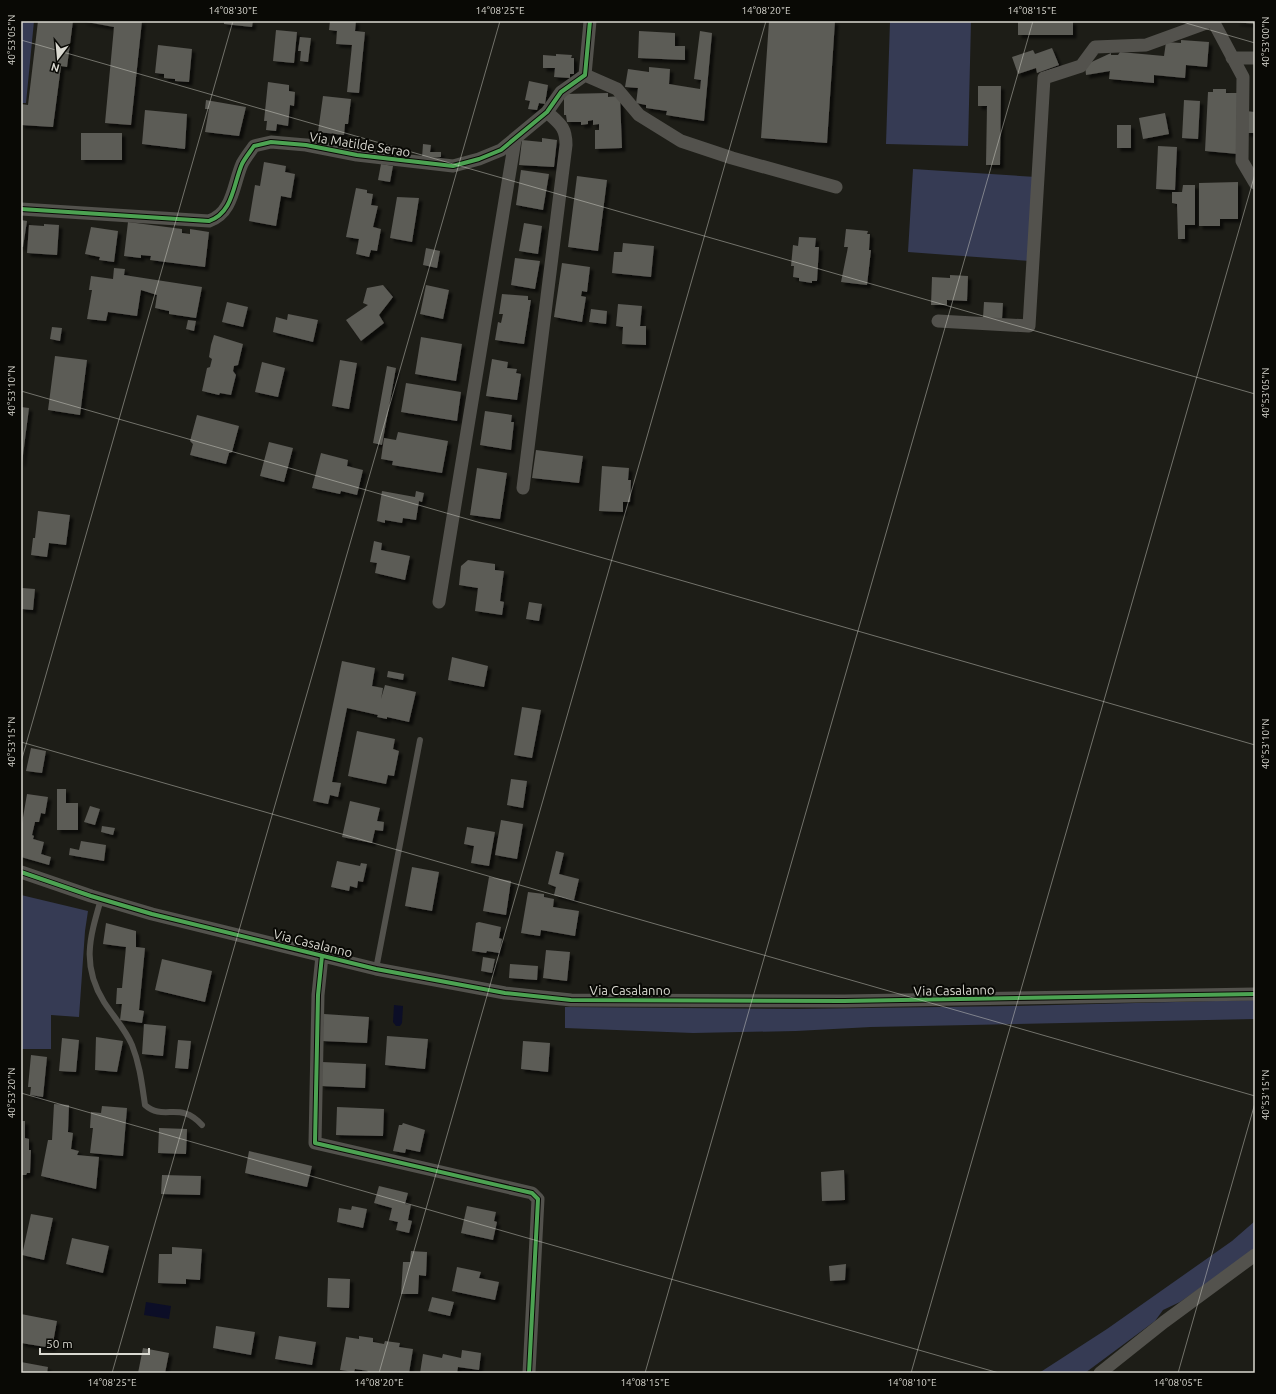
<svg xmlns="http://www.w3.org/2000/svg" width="1276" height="1394" font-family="Ubuntu,sans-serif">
	<defs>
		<filter id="shadow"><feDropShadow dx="3.5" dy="3.5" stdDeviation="1" flood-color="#0009"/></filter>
	</defs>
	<rect width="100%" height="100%" fill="#1d1d17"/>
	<path fill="#363b54" d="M21,21H34L26,103H21Z
		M890,21H971L968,146L886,144Z
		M913,169L1036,177L1030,261L908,252Z
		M21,895L88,911L85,931L79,1017L51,1015V1049H21Z
		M1255,1000V1019L871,1027L796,1031L693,1033L565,1028V1007L797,1009L1013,1006Z
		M1255,1221V1250L1180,1302L1163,1310L1155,1321L1085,1373H1039L1107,1329L1232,1241Z"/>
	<path fill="#0c0e27" d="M394,1005L403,1006L402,1023L400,1026H396L393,1022Z
		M146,1302L171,1306L169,1319L144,1315Z"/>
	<path fill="#5c5b56" filter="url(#shadow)" d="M38,21H73L67,67L61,66L53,127L21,125V104L28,105Z
		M81,21H142L131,125L105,123L114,27Z
		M224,21H253L252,27L224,24Z
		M330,21H356L355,31L365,32L359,93L347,92L352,45L336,44L337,31L329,30Z
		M769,21H835L827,143L761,138Z
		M1018,21H1073V35H1018Z
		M1236,21H1255V24L1236,22Z
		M276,30L297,32L294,63L273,61Z
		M639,31L675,33V46H685V60L638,58Z
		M700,31L712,33L704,121L666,115L667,111L646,108V105L636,103L638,88L625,87L628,69L649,72V67L670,69L669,84L700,89L701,80L694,79Z
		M300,37L311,38L308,62L300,61L301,51H298Z
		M1181,40L1209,42L1207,67L1186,65L1185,78L1154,75V83L1109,79L1110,71L1086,75L1085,65L1111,53V55H1118L1120,52L1164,56L1166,42L1181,43Z
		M158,45L192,49L189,82L175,81V79L164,78V74L155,73Z
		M1052,48L1059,65L1037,73L1036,68L1018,74L1012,57L1033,50L1035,54Z
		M556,54L572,55L571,58H574V74H570V78L554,77L555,68H543V55L556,56Z
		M529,81L548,85L545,104L539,103L537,110L528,109L530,101L525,100Z
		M268,82L289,85V91L295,92L294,106L290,105L288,126L277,124L276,131L266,130L267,121H264Z
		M978,86H1001L1000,165H986L987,106H978Z
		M1213,89H1226V93H1240L1238,154L1205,151L1208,92H1213Z
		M608,93V97L620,96L622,148L595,149V130H599V124L593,125V120L588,121V124L581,125V122H567L566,115H564V94Z
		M323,96L351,99L348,124H345L344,135L318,132Z
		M206,100L246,107L239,136L205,132L209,109H205Z
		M1184,100L1200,101L1198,139L1182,138Z
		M145,110L187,114L185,149L142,144Z
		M1246,111L1255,112V133H1246Z
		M1165,113L1169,134L1143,139L1139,118Z
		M1117,125H1131V148H1117Z
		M81,133H122V160H81Z
		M542,138L557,140L554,167L519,165L522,140L542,142Z
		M423,144L431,145L430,152H441V157L422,158Z
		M1158,146L1177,147L1175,190L1156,189Z
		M264,162L286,166L285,172L295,174L291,198L281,196L276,226L249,221L255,185L260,186Z
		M381,164L393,166L390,182L378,180Z
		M521,170L549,174L543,210L516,205Z
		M577,176L607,180L598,251L568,247Z
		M1238,182V219H1220V226H1199V183Z
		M1183,185H1195V225H1185V239H1178L1177,204L1172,203V192H1182Z
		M356,188L367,190V193L373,194L371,205L378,206L373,227L381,229L377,251L371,250L369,257L356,254L359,239L346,237Z
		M397,197L419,198L412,242L390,238Z
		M21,220L27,221L23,247H21Z
		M128,222L182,229V233L190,234V229L209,232L205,267L150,260L151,256L141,255V258L124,256Z
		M524,223L542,226L538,254L519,251Z
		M44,224L59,225L57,255L27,253L29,225L44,226Z
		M91,227L118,231L114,262L99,260L100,257L85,254Z
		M846,229L868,231L867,234H870L869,250H871L867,285L841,282L848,247H844Z
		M799,237L816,238L815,247H819L817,281H812V283L799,281V278L793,277L794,266H791L793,245L798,246Z
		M623,243L654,246L651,277L612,273L614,252H622Z
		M426,248L440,251L437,268L423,265Z
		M515,258L540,261L535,289L511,285Z
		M562,263L590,267L587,292L582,291L581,296L586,297L582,322L554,317Z
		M114,268L125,269L124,275L202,287L196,318L169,314V311L155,308L157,295L141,290L137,316L108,312L106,321L87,319L92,290H89L91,276L113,279Z
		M950,275L968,276L967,301L947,300V305H931L932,277L950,278Z
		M383,285L393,297L379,315L384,323L361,341L346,320L368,305L363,303L367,288Z
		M426,285L449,290L443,319L420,314Z
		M502,294L528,296V300H531L524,344L495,340L498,322L501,323L503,314H499Z
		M227,302L248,307L243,327L222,322Z
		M984,302L1003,303L1002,319L983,318Z
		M618,304L642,306L640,326H646V345L622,344L623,327L616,326Z
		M591,309L607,311L606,324L589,322Z
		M288,314L318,320L313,342L273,332L276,317L287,320Z
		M188,320L196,321L194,331L186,329Z
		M52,327L62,328L60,341L50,339Z
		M214,335L243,344L238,365L234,366L233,371L236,375L231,395L220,393L219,395L202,391L207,368L210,367L212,359L209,357L211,345Z
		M421,337L462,344L456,381L415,374Z
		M55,356L87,360L80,415L48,410Z
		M492,359L508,362L507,368L517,369L516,373L521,374L517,400L486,396Z
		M340,360L357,363L349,409L332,406Z
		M262,362L285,368L278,397L255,392Z
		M387,366L396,368L382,445L373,443Z
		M406,383L461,392L457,421L401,412Z
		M21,407L29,408L22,463H21Z
		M485,411L512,415L511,422H514L511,450L480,445Z
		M197,415L239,426L232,452L229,453L226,464L190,455L193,444L190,441Z
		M398,432L448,441L442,473L392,465L393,461L381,459L384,438L396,440Z
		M269,442L293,448L284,482L260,476Z
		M536,450L583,456L579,483L532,478Z
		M321,453L348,460L347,466L363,470L357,495L341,491L340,494L312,488Z
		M602,466L629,468L628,480H631L630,502H623V512L599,511Z
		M477,468L507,473L500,519L470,515Z
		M382,491L415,497L416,491L424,493L422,502L419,501L416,520L403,518L402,523L385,520V523L377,521Z
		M38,511L70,515L66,545L49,543L47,557L31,555L33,538H35Z
		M374,541L382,543L381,550L410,556L405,580L375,573L377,563L370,562Z
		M468,560L495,564V570L504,571L500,601L504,602L502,615L475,611L478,588L459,585L461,566Z
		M22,588L35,589L33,610L21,609Z
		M529,602L542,604L539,621L526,619Z
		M452,657L488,666L484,687L448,680Z
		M342,661L375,668L372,686L383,688L381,699L385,685L416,692L409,722L387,717V719L377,717L378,715L347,708L332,782L341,783L338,797L330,795L328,804L313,801Z
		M388,671L404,674L403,680L387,677Z
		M522,707L541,710L532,758L514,755Z
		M357,731L395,739L393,749L399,751L394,776L388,775L386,784L348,776Z
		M31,748L46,751L42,773L26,771Z
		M511,779L527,781L523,808L507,805Z
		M57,789H66V803H78V830H57Z
		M27,794L48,797L45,814L41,813L39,822H35L32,835L34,836L33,839L44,842L41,854L51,857L49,865L21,857V829Z
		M350,801L380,808L377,821L384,822L383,831L375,830L372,843L342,837Z
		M90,806L100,809L95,825L84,822Z
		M501,820L523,824L517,859L495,855Z
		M102,826L115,828L113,835L101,832Z
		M467,827L495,832L489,866L471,863L474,846L464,844Z
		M81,841L106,845L104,861L69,855L70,848L79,850Z
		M556,851L564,853L559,874L579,879L574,900L554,895L556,887L548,884Z
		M337,861L360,866L361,863L367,864L363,882L358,881L357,888L350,886L349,891L331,887Z
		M412,867L439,872L432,911L405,906Z
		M489,877L511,881L506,915L483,911Z
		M528,892L544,894V897L554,899L553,907L579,911L575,936L541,930L540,936L521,933Z
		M479,922L501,927L499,938L502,939L499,953L487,951L486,953L472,951L476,923Z
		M106,923L136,931V947L145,948L139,1010L144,1011L142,1023L120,1020L122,1004H116L117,988H122L126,947L103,944Z
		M546,950L570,952L567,981L543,978Z
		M483,957L495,959L492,973L481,971Z
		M162,959L212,971L205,1002L155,990Z
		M510,964L538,966L537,980L509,978Z
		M324,1014L369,1017L367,1043L322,1041Z
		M144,1024L166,1026L163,1056L142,1054Z
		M387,1036L428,1039L425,1069L385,1065Z
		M96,1037L123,1041L117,1072L95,1070Z
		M62,1038L79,1040L76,1072L59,1071Z
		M178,1040L191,1041L188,1069L175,1068Z
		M523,1041L550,1043L548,1072L521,1069Z
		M31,1055L47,1057L43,1097L30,1095L31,1087H28Z
		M322,1062L366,1064L365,1088L321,1086Z
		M54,1104L69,1105L68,1132L73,1133L71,1149L79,1151L77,1155L99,1157L96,1189L41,1176L48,1140H52Z
		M102,1106L127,1108L123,1156L90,1153L93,1128H90L91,1112L101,1113Z
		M337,1107L384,1109L383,1136L336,1135Z
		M21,1121H25V1138L29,1139V1150H31L30,1173H27L26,1175H21Z
		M403,1123L425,1130L420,1152L406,1149L405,1153L393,1151L399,1125H402Z
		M159,1128L187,1129L186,1154L158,1153Z
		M249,1151L312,1166L307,1187L245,1173Z
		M844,1170L845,1200L822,1201L821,1172Z
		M162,1175L201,1176L200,1195L161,1194Z
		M379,1186L408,1193L405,1204L411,1205L408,1220L412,1221L409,1233L396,1230L398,1222L389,1220L392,1208L374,1203Z
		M352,1206L367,1209L363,1228L337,1222L339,1208L351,1210Z
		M467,1206L496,1212L494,1221L497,1222L493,1240L461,1233Z
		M31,1214L53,1218L44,1260L22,1255Z
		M72,1238L109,1246L103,1273L66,1264Z
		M172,1247L202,1249L200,1280L186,1279V1284L158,1283L159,1254H172Z
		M411,1251L427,1252L426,1276L419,1275L418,1294H401L403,1262H410Z
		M846,1264L845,1280L830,1281L829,1266Z
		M457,1267L481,1272L479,1278L499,1282L495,1300L452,1291Z
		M328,1278L350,1279L349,1308L327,1307Z
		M432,1297L454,1302L450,1316L428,1311Z
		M21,1314L57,1321L52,1348L21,1343Z
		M216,1326L255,1332L251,1355L213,1348Z
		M279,1336L316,1342L312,1365L275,1359Z
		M359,1336L373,1338V1342L384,1344L385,1341L400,1343L399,1347L413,1349L409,1373H367L368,1371L355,1369L354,1372L340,1370L346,1337L359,1339Z
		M143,1348L169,1353L165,1373H138Z
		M462,1350L481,1353L479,1370L458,1367L457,1373H420L423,1354L442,1358L443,1354L461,1358Z
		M21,1362L48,1367L47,1373H21Z"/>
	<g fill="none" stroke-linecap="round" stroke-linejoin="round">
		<path stroke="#53524d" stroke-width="6" d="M101,899C90,937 81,965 104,1002C113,1016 126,1030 132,1045C140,1065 142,1085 145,1105C164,1122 180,1100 202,1125
			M376,969L420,740"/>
		<path stroke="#53524d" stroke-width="13" d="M1213,21L1243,77L1242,161L1255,183
			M1232,58H1255
			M585,75L617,89L639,115L681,141L732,158L836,187
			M21,209L209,221C233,213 233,185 242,164C245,158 250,152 254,146L271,142L306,145L357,155L453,166L479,159L501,150L547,112L561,92L585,75L590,21
			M938,321L1029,326L1044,78L1081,66L1095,47L1146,45L1212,21
			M523,488L566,145C566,127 560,124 547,112
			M439,602L515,140
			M21,872L91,896L152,914L376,969L505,993L571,1000L844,1001L1255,994
			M322,956L318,995L315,1143L532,1193L538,1199L529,1373
			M1100,1373L1164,1322L1255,1255"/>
		<defs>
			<path id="cycleway" d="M21,209L209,221C233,213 233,185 242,164C245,158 250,152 254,146L271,142L306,145L357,155L453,166L479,159L501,150L547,112L561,92L585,75L590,21
				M21,872L91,896L152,914L376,969L505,993L571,1000L844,1001L1255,994
				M322,956L318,995L315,1143L532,1193L538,1199L529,1373"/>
		</defs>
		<use href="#cycleway" stroke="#090905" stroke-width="6"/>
		<use href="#cycleway" stroke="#4ca352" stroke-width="4"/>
	</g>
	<path fill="none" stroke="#dad9d1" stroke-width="1" stroke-opacity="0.45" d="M1179,21L1255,43M21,40L1255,394M21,391L1255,745M21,742L1255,1096M21,762L233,21M21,1093L999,1373M112,1373L500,21M379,1373L766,21M645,1373L1033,21M911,1373L1255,174M1178,1373L1255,1103"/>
	<g text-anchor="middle" stroke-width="4" stroke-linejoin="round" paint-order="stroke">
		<g font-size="13" fill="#dad9d1" stroke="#090905">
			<text transform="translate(360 144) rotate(9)" y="5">Via Matilde Serao</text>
			<text transform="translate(313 943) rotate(14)" y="5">Via Casalanno</text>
			<text x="630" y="995">Via Casalanno</text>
			<text transform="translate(954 990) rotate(-1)" y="5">Via Casalanno</text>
		</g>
	</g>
	<rect width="1276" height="1394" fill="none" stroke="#090905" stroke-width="44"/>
	<g transform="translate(58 58) rotate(196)" stroke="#090905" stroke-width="3" paint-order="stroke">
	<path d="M0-3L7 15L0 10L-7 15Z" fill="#dad9d1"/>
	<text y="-6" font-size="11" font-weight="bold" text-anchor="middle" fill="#dad9d1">N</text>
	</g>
	<path d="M40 1348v6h109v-6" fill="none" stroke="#dad9d1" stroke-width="2"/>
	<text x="46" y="1348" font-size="12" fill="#dad9d1" stroke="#090905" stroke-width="3" paint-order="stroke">50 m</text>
	<rect x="22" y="22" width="1232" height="1350" fill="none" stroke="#dad9d1" stroke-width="1.5"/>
	<g font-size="10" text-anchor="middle" fill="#dad9d1">
		<text x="233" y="14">14°08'30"E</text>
		<text x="500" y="14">14°08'25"E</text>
		<text x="766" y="14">14°08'20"E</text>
		<text x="1032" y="14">14°08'15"E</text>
		<text transform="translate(11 40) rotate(-90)" y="4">40°53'05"N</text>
		<text transform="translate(1265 42) rotate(-90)" y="4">40°53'00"N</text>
		<text transform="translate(11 391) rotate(-90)" y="4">40°53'10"N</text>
		<text transform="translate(1265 393) rotate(-90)" y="4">40°53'05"N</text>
		<text transform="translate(11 742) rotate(-90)" y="4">40°53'15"N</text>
		<text transform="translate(1265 744) rotate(-90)" y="4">40°53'10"N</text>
		<text transform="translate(11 1093) rotate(-90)" y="4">40°53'20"N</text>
		<text transform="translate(1265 1095) rotate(-90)" y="4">40°53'15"N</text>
		<text x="112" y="1386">14°08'25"E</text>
		<text x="379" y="1386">14°08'20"E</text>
		<text x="645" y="1386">14°08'15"E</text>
		<text x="912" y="1386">14°08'10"E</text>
		<text x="1178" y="1386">14°08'05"E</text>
	</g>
</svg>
